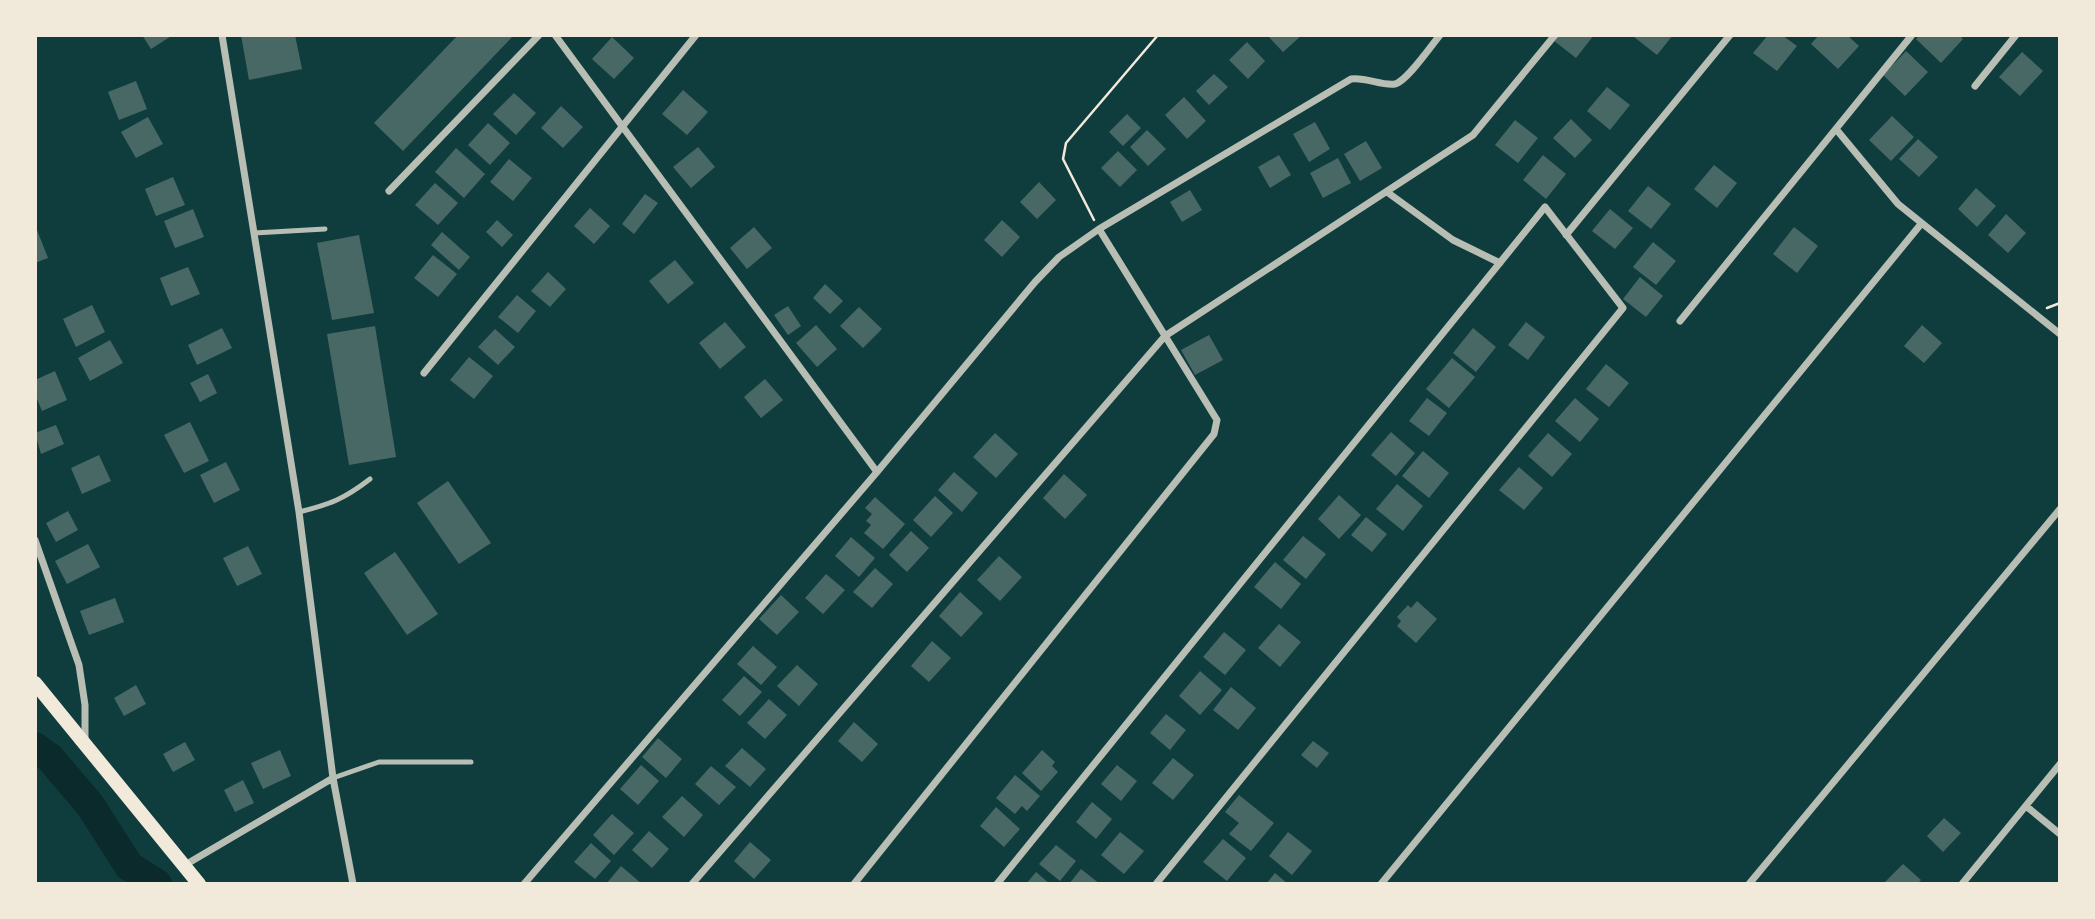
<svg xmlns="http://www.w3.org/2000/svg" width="2095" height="919" font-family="'Noto Sans',sans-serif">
	<rect width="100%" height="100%" fill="#0f3d3e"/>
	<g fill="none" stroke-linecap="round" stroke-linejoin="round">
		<path stroke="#0a2a2b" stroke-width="30" d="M35,747L50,758L90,805L129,866L157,884"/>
	</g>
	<path fill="#486865" d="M142,35H173L151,49Z
		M241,35H295L302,69L249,80Z
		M458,35H514L403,151L374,123Z
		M1267,35H1302L1283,52Z
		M1556,35H1594L1576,58L1553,40Z
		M1635,35H1673L1657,55L1634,37Z
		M1768,35H1782L1797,46L1777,71L1753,53Z
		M1819,35H1847L1859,46L1838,69L1811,44Z
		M1920,35H1959L1963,39L1941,63L1916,39Z
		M612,37L634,58L614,79L592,59Z
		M1247,42L1265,61L1248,79L1229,60Z
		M1906,51L1928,72L1905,96L1883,75Z
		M2022,52L2043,71L2020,96L1999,77Z
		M1214,74L1228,87L1209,105L1196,91Z
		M136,81L147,109L119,120L108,92Z
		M1607,87L1630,105L1610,130L1587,111Z
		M683,90L708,112L687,135L662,114Z
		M514,93L536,113L516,135L493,114Z
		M1184,97L1206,121L1187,139L1165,115Z
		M561,106L583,127L563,148L541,128Z
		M1127,114L1141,128L1123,146L1109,132Z
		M1892,116L1914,137L1891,161L1869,140Z
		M148,117L163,144L136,158L121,132Z
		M1571,119L1592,140L1575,158L1553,138Z
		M1515,120L1538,138L1518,163L1495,145Z
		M1315,122L1330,149L1309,162L1293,134Z
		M488,123L510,143L490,165L468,145Z
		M1147,130L1166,149L1148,166L1130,147Z
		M1918,139L1938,157L1919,177L1899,159Z
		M1366,141L1382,168L1360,181L1344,154Z
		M698,147L715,167L691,188L673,167Z
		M456,148L485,174L464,198L435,172Z
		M1118,151L1137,170L1120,187L1101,168Z
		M1279,155L1291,175L1270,188L1258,167Z
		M1543,155L1566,174L1546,199L1523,180Z
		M1338,158L1351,183L1323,198L1310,173Z
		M509,159L532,178L513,201L490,182Z
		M1714,165L1737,183L1717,208L1694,189Z
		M173,177L185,205L156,216L145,189Z
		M1039,182L1056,200L1037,219L1020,202Z
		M435,183L458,203L438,225L415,205Z
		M1648,186L1671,204L1651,229L1628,211Z
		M1976,188L1996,206L1977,227L1958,209Z
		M1190,190L1202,210L1182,222L1170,202Z
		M645,194L658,203L634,234L622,224Z
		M590,208L610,226L594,244L574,226Z
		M193,209L204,237L175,248L164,221Z
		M1610,209L1633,228L1615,249L1592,231Z
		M2006,214L2026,233L2008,253L1988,235Z
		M497,220L513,235L502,247L486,232Z
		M1002,220L1020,237L1002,257L984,240Z
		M754,227L772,248L747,269L730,248Z
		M1794,227L1818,246L1797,273L1773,254Z
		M37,230L48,258L35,263V231Z
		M442,232L470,257L459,270L431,245Z
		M359,235L374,313L332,320L317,243Z
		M1653,242L1676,261L1656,285L1633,267Z
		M433,255L457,274L438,297L414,278Z
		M675,260L694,283L668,304L649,281Z
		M188,267L200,294L171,306L160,278Z
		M548,272L566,289L550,307L531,291Z
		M1640,277L1663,296L1646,317L1623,299Z
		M825,284L843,301L830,314L813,298Z
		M517,295L536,311L518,333L498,317Z
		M92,305L105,332L76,347L63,319Z
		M788,306L801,326L788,335L774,315Z
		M859,307L882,329L863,348L840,326Z
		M725,322L746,347L720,369L699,343Z
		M1526,322L1545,337L1528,360L1508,345Z
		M816,325L837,349L817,367L796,343Z
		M1922,325L1942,343L1924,363L1904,346Z
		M375,326L396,457L349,465L327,334Z
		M222,328L232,348L197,365L188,345Z
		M1473,328L1496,347L1476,372L1453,353Z
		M495,329L515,347L498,365L478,347Z
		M1209,335L1223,360L1195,375L1181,350Z
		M110,340L123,363L90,381L78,358Z
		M469,357L493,376L474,399L450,380Z
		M1452,358L1475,377L1449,408L1426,389Z
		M1606,364L1629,383L1609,407L1586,389Z
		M55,371L67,400L42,411L35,394V380Z
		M208,374L217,393L200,402L190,383Z
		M765,379L783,400L761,418L744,397Z
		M1427,398L1447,413L1429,436L1409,421Z
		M1575,398L1599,419L1580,442L1555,421Z
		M190,422L209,461L184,473L164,435Z
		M56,425L64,444L41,454L35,433Z
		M1391,432L1415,453L1396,476L1371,455Z
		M995,433L1018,454L996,478L973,457Z
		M1548,433L1572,454L1552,477L1528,456Z
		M1423,451L1449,473L1429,498L1402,476Z
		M99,455L111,481L82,494L71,468Z
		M226,462L240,490L214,503L200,475Z
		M1519,467L1543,488L1524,510L1499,490Z
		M954,472L978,493L962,512L938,490Z
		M1064,474L1087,495L1065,519L1043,498Z
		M448,481L491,543L459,564L417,503Z
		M1397,484L1423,506L1403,531L1376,509Z
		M1339,495L1361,515L1339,539L1318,519Z
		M935,496L953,513L931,537L913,520Z
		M875,497L905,524L883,549L864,533L871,525L866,521L872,514L865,508Z
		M68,511L78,530L56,542L46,523Z
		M1366,517L1387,534L1372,552L1351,535Z
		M911,531L929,548L907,572L889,555Z
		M1303,536L1326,554L1306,579L1283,560Z
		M851,537L875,558L859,577L835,556Z
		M88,544L100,567L67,584L55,561Z
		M248,546L262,574L237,586L223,558Z
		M395,552L438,614L407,635L364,573Z
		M999,556L1022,577L1000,601L977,580Z
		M1275,562L1301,584L1281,609L1254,587Z
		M875,568L893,584L872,608L853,592Z
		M826,574L845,590L823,614L805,598Z
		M960,592L983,613L961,637L939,616Z
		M781,595L799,612L777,635L759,619Z
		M115,598L124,622L89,635L80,611Z
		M1417,601L1437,619L1416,643L1397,626L1401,621L1397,617L1408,605L1411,608Z
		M1279,624L1301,642L1280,667L1258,648Z
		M1224,632L1246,650L1225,675L1203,657Z
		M932,641L951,658L929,682L911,666Z
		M753,646L777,667L761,685L737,664Z
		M797,665L818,684L799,706L777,686Z
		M1200,671L1222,690L1200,715L1179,696Z
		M744,676L762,692L740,716L722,700Z
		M136,685L146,704L124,716L114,698Z
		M1231,687L1256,708L1238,730L1213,710Z
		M769,699L787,715L765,739L747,723Z
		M1166,714L1186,730L1170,750L1150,733Z
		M854,722L878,744L862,762L838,741Z
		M658,738L682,759L666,778L642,757Z
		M1313,741L1329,753L1317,768L1301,755Z
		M185,742L195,760L173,772L163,754Z
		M742,748L766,769L750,787L725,766Z
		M280,750L291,776L263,789L251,763Z
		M1042,750L1055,762L1052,766L1058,772L1041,791L1022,773Z
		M1173,758L1194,775L1173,800L1152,783Z
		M641,765L659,781L638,805L620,789Z
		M1117,765L1137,781L1121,801L1101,784Z
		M711,766L736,787L719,805L695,784Z
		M1015,775L1040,796L1027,811L1022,806L1015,814L996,798Z
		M243,780L254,803L235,812L224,790Z
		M1239,795L1274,823L1251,851L1229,834L1239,823L1225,812Z
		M682,796L703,815L684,837L662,817Z
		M1092,802L1112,819L1096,839L1076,822Z
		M996,807L1020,829L1004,847L980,826Z
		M612,814L634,833L614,855L593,835Z
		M1944,818L1961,833L1943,852L1927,836Z
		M649,831L669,849L652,868L632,850Z
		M1120,832L1144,851L1124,874L1101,855Z
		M1288,832L1312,851L1292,875L1269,856Z
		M1223,839L1246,858L1227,881L1203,862Z
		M750,842L771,860L754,879L734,861Z
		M591,843L611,861L595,879L574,862Z
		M1056,845L1076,861L1060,881L1039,864Z
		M1903,864L1921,880L1917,884H1887L1885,882Z
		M621,866L642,884H606Z
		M1081,869L1100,884H1069Z
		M1036,872L1050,884H1026Z
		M1275,873L1288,884H1266Z"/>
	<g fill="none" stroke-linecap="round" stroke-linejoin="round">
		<path stroke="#f1e9da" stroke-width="2.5" d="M1094,220L1063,159L1066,143L1158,35
			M2047,308L2060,303"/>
		<path stroke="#b8beb3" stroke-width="5" d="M254,233L325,229
			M299,512C331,504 344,499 370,479
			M333,778L379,762H471"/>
		<path stroke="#b8beb3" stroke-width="7" d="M222,35L299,512L333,778L353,884
			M555,35L877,472
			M1975,86L2016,35
			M1836,129L1898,204L2060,334
			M389,191L539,35
			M1387,192L1453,240L1500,263
			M1566,235L1730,35
			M1680,321L1912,35
			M424,373L696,35
			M35,540L79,665L85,705V742
			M2026,806L2060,834
			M185,865L333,778
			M524,884L877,472L1035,282L1059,257L1099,229L1351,79C1366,77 1382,86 1395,84C1407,81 1431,46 1440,35
			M692,884L1165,336L1473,135L1555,35
			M854,884L1214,434L1217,420L1099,229
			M997,884L1545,207L1623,308L1156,884
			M1381,884L1921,224
			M1749,884L2060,509
			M1962,884L2060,764"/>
		<path stroke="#f1e9da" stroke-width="14" d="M35,683L199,884"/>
	</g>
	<rect width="2095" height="919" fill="none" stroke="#f1e9da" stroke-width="74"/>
</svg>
